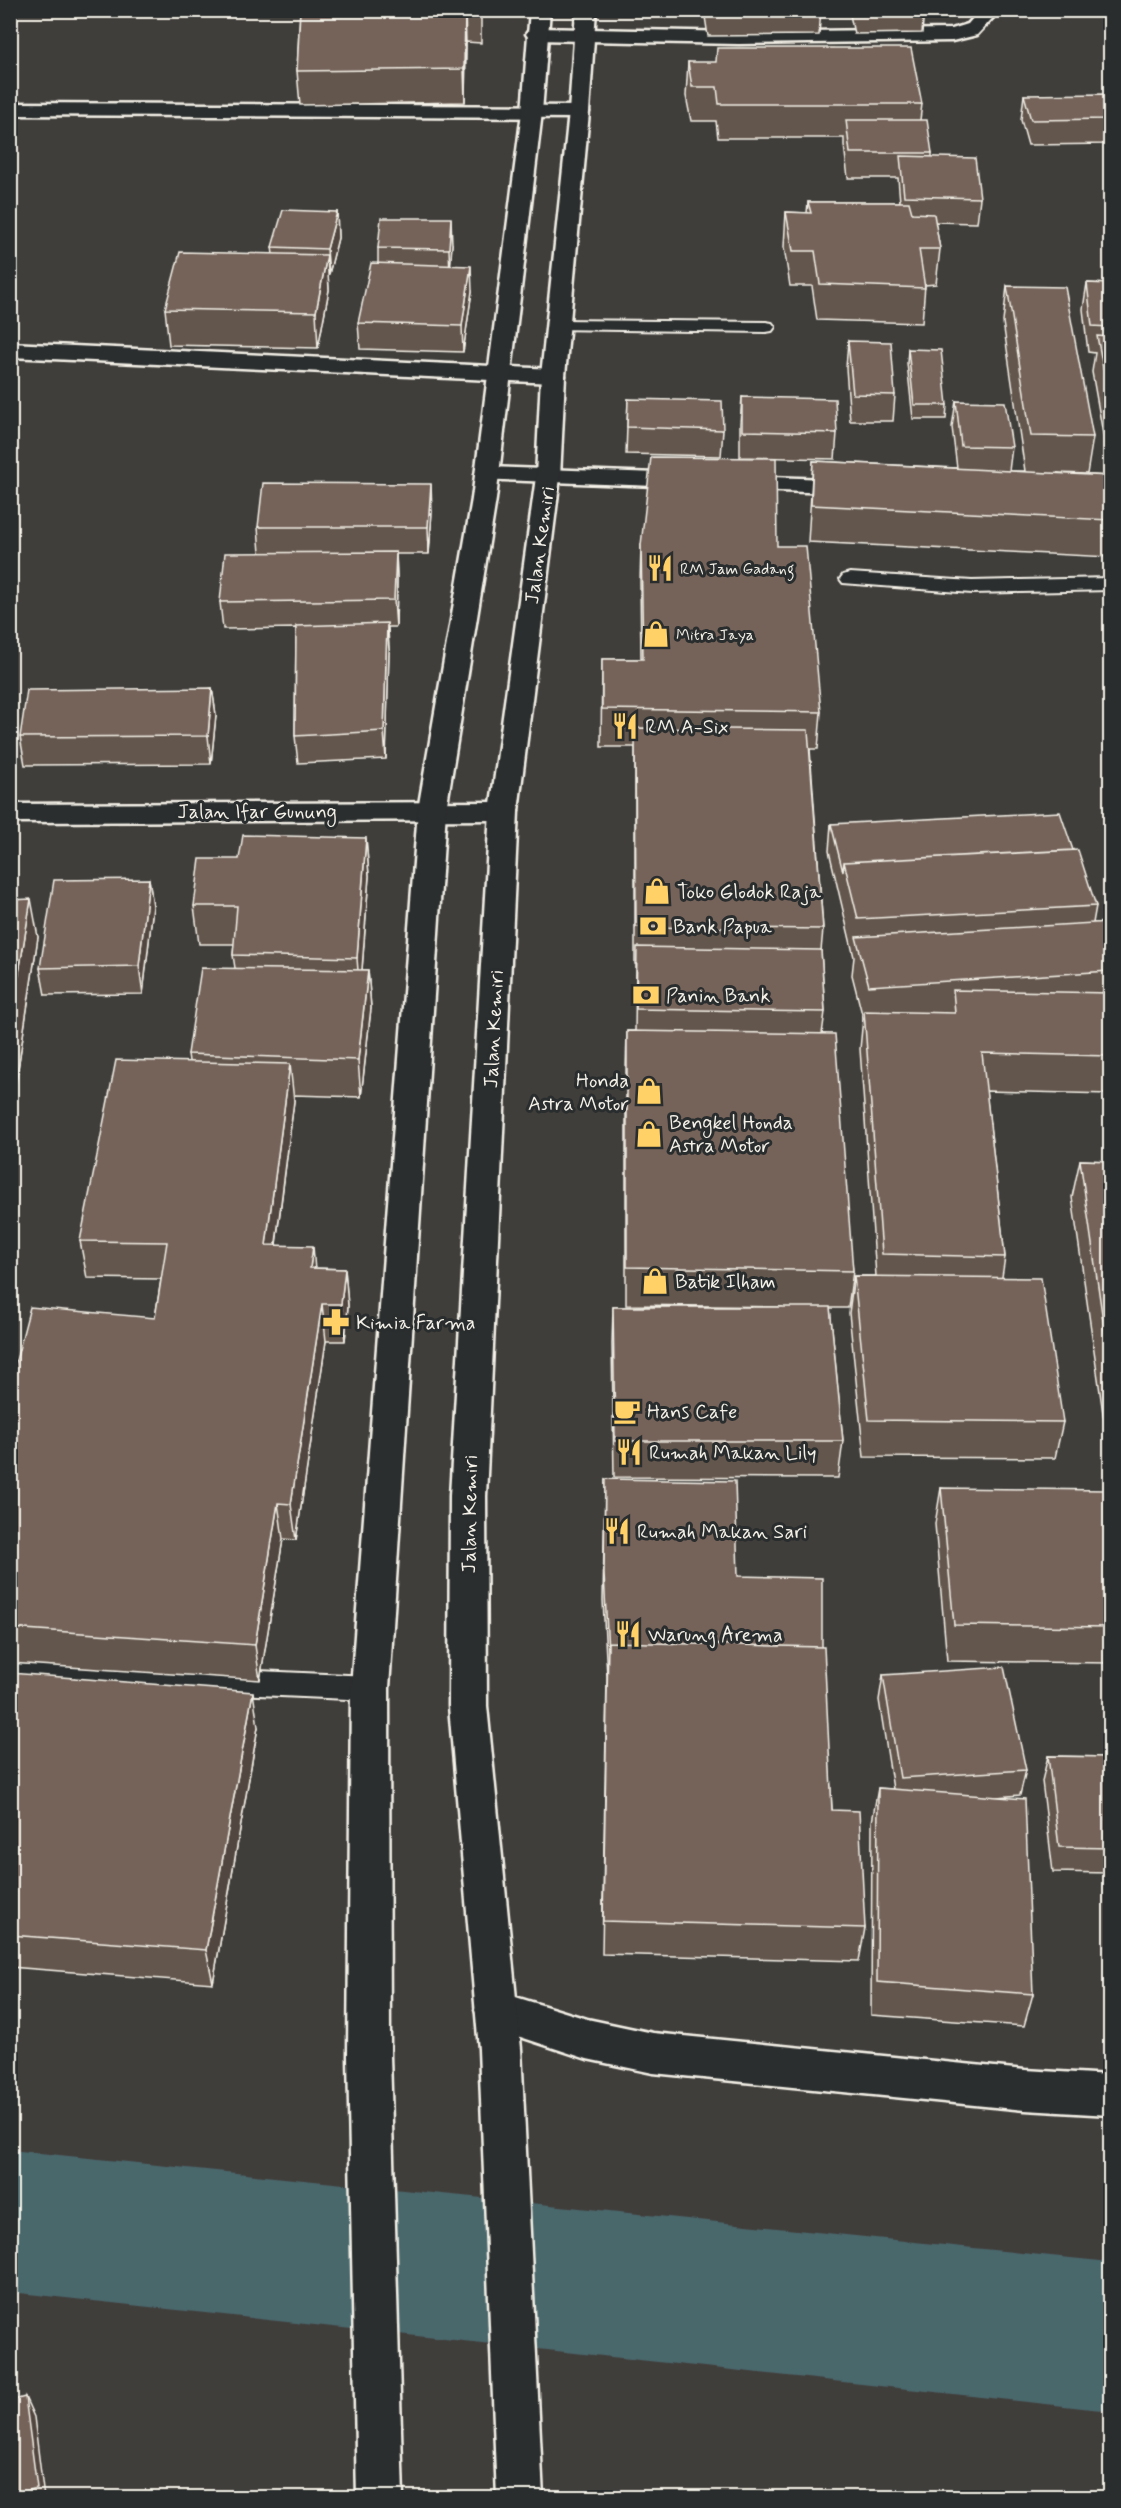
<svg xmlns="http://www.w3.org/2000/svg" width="1121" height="2508" font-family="Mynerve,sans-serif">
	<rect width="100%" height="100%" fill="#403e3b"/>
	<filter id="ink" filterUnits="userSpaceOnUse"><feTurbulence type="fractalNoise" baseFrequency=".0167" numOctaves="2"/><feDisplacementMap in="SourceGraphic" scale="12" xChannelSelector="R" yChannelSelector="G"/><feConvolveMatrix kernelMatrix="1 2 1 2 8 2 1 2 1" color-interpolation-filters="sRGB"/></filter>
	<g filter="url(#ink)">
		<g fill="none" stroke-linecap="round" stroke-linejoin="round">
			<path fill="#4a676c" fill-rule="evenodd" d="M10,2150L1110,2262V2411L10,2292Z"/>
			<defs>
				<path id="lane" d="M557,320L766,322L772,323L775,327L772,331L766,332L551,329L548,325L551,321Z
					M850,573L972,581L1110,578V590L972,593L843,583L840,579L843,575Z
					M10,1660L370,1676L380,1679L385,1688L380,1697L370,1700L10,1684Z"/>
				<path id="street" d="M980,10H1000L977,35L952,41L739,44L536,40L529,38L526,34L529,30L536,28L739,32L952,29L968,24Z
					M10,103L579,106L586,108L589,112L586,116L579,118L10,115Z
					M10,343L553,369L561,371L565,376L561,381L553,383L10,357Z
					M487,467L857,480L866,482L869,487L866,492L857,494L478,479L475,474L478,469Z
					M496,1991L587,2019L653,2033L1025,2070L1110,2075V2115L1025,2110L653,2073L587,2059L481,2024L475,2010L481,1996Z"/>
				<path id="secondary" d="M504,802L514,805L518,811L514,817L504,820L10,822V804Z"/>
				<path id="highway" d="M530,10H550L542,112L496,499L446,810L389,1688L390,2056L403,2498H357L348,2056L351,1688L418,810L472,499L522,112Z
					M576,10H596L589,112L565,376L560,477L518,811L486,1496L487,1706L521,2049L543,2498H497L479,2049L449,1706L450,1496L490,811L536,477L541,376L569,112Z"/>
			</defs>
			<use href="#lane" stroke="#f4f1e8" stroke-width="4"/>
			<use href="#street" stroke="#f4f1e8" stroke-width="5"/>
			<use href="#secondary" stroke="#f4f1e8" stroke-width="5"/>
			<use href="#highway" stroke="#f4f1e8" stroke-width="5"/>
			<use href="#lane" fill="#2a2d2e" fill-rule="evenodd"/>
			<use href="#street" fill="#2a2d2e" fill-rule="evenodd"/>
			<use href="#secondary" fill="#2a2d2e" fill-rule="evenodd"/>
			<use href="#highway" fill="#2a2d2e" fill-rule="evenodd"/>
		</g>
		<path fill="#64564d" stroke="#f4f1e8" stroke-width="1.5" d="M300,10H481V43L466,42L465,102L300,105L297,71Z
			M704,10H821L819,35L708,36Z
			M849,10H924L922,33L854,34Z
			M688,62L922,104L920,120L932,153V157L980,198L977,223L935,222L940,249L936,284L925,285L922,323L817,320L812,286H790L784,247L786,212L807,213L808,202H900L898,178H848L844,145V138H718L716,121H691L686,96Z
			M1024,95L1110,110V144L1028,145L1021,120Z
			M337,212L338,238L329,274H328L329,290L318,348L169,345L165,309L273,254L272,247Z
			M452,244L450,265L472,291L463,352L360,349L358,323L378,263V248Z
			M1087,283L1110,284V473L1092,372L1095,353L1088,352L1083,309Z
			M1007,286L1093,437L1087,474L1057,473L1110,476V557L808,542L813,461L957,468L952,427L956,401L1012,447L1009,471H1025L1003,322Z
			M848,341L895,395L893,421H850L846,368Z
			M908,349L947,405L946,419H913L907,363Z
			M742,397L837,433L835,459L740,457V423Z
			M628,399L723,430L721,456L626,454Z
			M432,511L429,554H396L397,578L396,627H388L389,650L386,759L298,763L295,736L296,628L223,629L220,602L260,553L258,527Z
			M641,545L777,546L821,712L818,749H810L823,929L821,951L825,1012L822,1034L853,1271L848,1308H830L843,1441L838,1478L614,1477L612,1344L613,1307H783L626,1305V1069L627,1031H635L636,964H635V747H601L602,659H641L640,582Z
			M212,688L216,715L211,764L25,765L20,737Z
			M831,824L1073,850L1096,906L1093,923L1110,922V1094L986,1091L1005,1257L1002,1277L1063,1422L1055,1458L864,1457L849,1313L854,1276H876L860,1049L863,1018L852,975L854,957L829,851Z
			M366,838L369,876L362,970H368L371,1008L361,1097L294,1095V1101L276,1245L315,1268L345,1269L348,1306L345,1341H326L296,1540L283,1539L260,1680L10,1663V1384L155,1318L161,1279L87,1278L80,1241L189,1061L188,1054L235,968L233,955L234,944H199L194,906L239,859Z
			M149,879L153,906L143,994L45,995L40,968Z
			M10,900L38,937L16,1082H10Z
			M1080,1160L1110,1161V1427H1105L1072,1197Z
			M605,1479L738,1576L822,1647L832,1810L865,1928L859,1961L602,1954L607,1677L603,1600Z
			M941,1488L1110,1527V1663L947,1661L935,1524Z
			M10,1673L258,1727L213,1983L10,1967Z
			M883,1675L1026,1770L1020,1795L997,1797L1033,1994L1024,2026L871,2015L872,1822L878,1788L893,1789L879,1700Z
			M1048,1756L1110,1757V1873L1053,1872L1042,1781Z"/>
		<path fill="#51463f" stroke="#f4f1e8" stroke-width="1.5" d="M465,10L466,42L465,102L464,69Z
			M337,212L338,238L329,274L327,249Z
			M451,218L452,244L450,274L449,249Z
			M327,255L329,290L318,348L316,312Z
			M471,266L472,291L463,352L462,326Z
			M431,484L432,511L429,554L428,527Z
			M396,552L397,578L396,627L394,600Z
			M387,623L389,650L386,759L384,731Z
			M212,688L216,715L211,764L208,736Z
			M366,838L369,876L360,996L357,958Z
			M149,879L153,906L143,994L139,966Z
			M31,899L38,937L16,1082L10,1056V1028Z
			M368,970L371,1008L361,1097L358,1060Z
			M290,1064L294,1101L271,1282L266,1245Z
			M313,1246L316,1283L310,1268Z
			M345,1269L348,1306L345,1341L341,1304Z
			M322,1304L326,1341L296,1540L291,1504Z
			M278,1503L283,1539L260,1680L255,1645Z
			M253,1692L258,1727L213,1983L206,1950Z
			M25,2397L34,2417L44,2498H10Z"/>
		<path fill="#74645a" stroke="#f4f1e8" stroke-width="1.5" d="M300,10H465L464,69L297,71Z
			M709,10H821V11L709,12Z
			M717,48H911L922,104H719L717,87H692L688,62H716Z
			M1105,94L1110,110V119L1031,120L1024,95Z
			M846,120H927L932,153H850Z
			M900,156L975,158L980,198L904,196Z
			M808,202H909L912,213L934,214L940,249H919L925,288L820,284L815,251H793L786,212L811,213Z
			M283,210L337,212L327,249L272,247Z
			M381,218H451L449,249L378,248Z
			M180,252L327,255L316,312L165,309Z
			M371,263L471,266L462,326L358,323Z
			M1087,283L1110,284V327L1092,326Z
			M1007,286L1065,287L1093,437L1031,436Z
			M1097,336L1110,337V404Z
			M848,341L891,342L895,395L853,394Z
			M908,349L941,350L947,405H914Z
			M742,397L835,399L837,433L742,431Z
			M628,399L722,401L723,430L627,427Z
			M956,401L1005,402L1012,447L961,446Z
			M651,457L776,458L777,546H806L821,712L602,709V659H643L641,545Z
			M813,461L1110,476V520L811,505Z
			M263,483L431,484L428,527H258Z
			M396,552L394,600L220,602L225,553Z
			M387,623L384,731L295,736L296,626Z
			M212,688L208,736L20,737L27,690Z
			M635,728L808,730L823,929L636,927Z
			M1060,812L1073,850L844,862L843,872L831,824Z
			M243,835L366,838L357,958L233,955L237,906H194L200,859H239Z
			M1078,850L1096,906L858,919L844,862Z
			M149,879L139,966L40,968L54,880Z
			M31,899L10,1028V900Z
			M1110,922V971L869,986L856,937Z
			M637,947L821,950L825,1012L636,1009Z
			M201,968L368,970L358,1060L188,1054Z
			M953,990L1110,993V1056L982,1053L1005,1257L882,1254L864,1011L955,1013Z
			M627,1031L835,1034L853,1271L627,1267Z
			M116,1060L290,1064L266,1245L313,1246L310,1268L345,1269L341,1304H322L291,1504L278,1503L255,1645L10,1628V1384L30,1307L155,1318L167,1242L80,1241Z
			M1080,1160L1110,1161V1370Z
			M854,1276L1041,1278L1063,1422L869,1420Z
			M613,1307H830L843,1441H615Z
			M605,1479L735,1481L738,1576L822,1578V1647L608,1642V1652L604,1574Z
			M941,1488L1105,1490L1110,1527V1627L954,1625Z
			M608,1642L824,1647L832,1810L859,1811L865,1928L603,1921Z
			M1004,1667L1026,1770L900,1778L883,1675Z
			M10,1673L253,1692L206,1950L10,1935Z
			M1048,1756L1110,1757V1848L1059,1847Z
			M878,1788L1025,1799L1033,1994L877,1982Z
			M25,2397L37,2488L10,2496V2401Z"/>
	</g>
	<defs>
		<symbol id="restaurant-bare" viewBox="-9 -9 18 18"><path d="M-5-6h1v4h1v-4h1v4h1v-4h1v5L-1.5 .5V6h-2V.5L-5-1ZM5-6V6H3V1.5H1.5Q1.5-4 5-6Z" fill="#ffd166" stroke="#2a2d2e" stroke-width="2.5" paint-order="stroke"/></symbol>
		<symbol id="shop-bare" viewBox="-9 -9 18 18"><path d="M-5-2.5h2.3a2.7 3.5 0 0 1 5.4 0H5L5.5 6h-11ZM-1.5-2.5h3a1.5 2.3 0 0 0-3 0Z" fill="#ffd166" stroke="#2a2d2e" stroke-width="2.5" paint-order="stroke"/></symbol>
		<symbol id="bank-bare" viewBox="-9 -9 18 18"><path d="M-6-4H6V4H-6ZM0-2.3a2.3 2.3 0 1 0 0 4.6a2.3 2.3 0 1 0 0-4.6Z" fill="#ffd166" stroke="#2a2d2e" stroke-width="2.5" paint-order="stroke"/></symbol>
		<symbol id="pharmacy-bare" viewBox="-9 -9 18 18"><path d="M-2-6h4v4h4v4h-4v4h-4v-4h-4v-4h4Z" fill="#ffd166" stroke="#2a2d2e" stroke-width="2.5" paint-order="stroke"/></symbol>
		<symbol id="cafe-bare" viewBox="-9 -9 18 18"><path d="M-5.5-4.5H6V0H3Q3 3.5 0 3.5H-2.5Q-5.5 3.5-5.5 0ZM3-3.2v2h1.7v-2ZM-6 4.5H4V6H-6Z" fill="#ffd166" stroke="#2a2d2e" stroke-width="2.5" paint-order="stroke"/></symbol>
	</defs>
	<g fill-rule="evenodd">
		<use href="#restaurant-bare" x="641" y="549" width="38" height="38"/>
		<use href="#shop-bare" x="637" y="615" width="38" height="38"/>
		<use href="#restaurant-bare" x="606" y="707" width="38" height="38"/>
		<use href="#shop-bare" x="638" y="872" width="38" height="38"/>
		<use href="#bank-bare" x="634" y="907" width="38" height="38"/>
		<use href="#bank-bare" x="627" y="976" width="38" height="38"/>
		<use href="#shop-bare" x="630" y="1072" width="38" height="38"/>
		<use href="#shop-bare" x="630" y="1115" width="38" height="38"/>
		<use href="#shop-bare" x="636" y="1262" width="38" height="38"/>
		<use href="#pharmacy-bare" x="317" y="1303" width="38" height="38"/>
		<use href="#cafe-bare" x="608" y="1392" width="38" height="38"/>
		<use href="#restaurant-bare" x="610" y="1433" width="38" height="38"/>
		<use href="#restaurant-bare" x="598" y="1512" width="38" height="38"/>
		<use href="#restaurant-bare" x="609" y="1615" width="38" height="38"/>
	</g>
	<g text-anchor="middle" stroke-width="6" stroke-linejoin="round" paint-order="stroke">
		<g font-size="16" fill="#f4f1e8" stroke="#2a2d2e" text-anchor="start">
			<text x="680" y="574">RM Jam Gadang</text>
			<text x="676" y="640">Mitra Jaya</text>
		</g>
		<g font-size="20" fill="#f4f1e8" stroke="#2a2d2e">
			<text transform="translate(539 545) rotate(-82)" y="7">Jalan Kemiri</text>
			<text x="257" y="818">Jalan Ifar Gunung</text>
			<text transform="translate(493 1029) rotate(-87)" y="7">Jalan Kemiri</text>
			<text transform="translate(469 1514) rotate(-89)" y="7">Jalan Kemiri</text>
		</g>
		<g font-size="20" fill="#f4f1e8" stroke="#2a2d2e" text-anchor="start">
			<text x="645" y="733">RM A-Six</text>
			<text x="677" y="898">Toko Glodok Raja</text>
			<text x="673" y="933">Bank Papua</text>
			<text x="666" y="1002">Panin Bank</text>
			<text x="629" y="1087" text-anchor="end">Honda<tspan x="629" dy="23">Astra Motor</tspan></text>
			<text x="669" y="1129">Bengkel Honda<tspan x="669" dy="23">Astra Motor</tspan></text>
			<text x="675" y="1288">Batik Ilham</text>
			<text x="356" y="1329">Kimia Farma</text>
			<text x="647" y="1418">Hans Cafe</text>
			<text x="649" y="1459">Rumah Makan Lily</text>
			<text x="637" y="1538">Rumah Makan Sari</text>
			<text x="648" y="1641">Warung Arema</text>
		</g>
	</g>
	<rect width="1121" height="2508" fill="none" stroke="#2a2d2e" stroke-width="36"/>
	<rect x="18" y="18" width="1085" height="2472" fill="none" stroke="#f4f1e8" stroke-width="2" filter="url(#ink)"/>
</svg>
